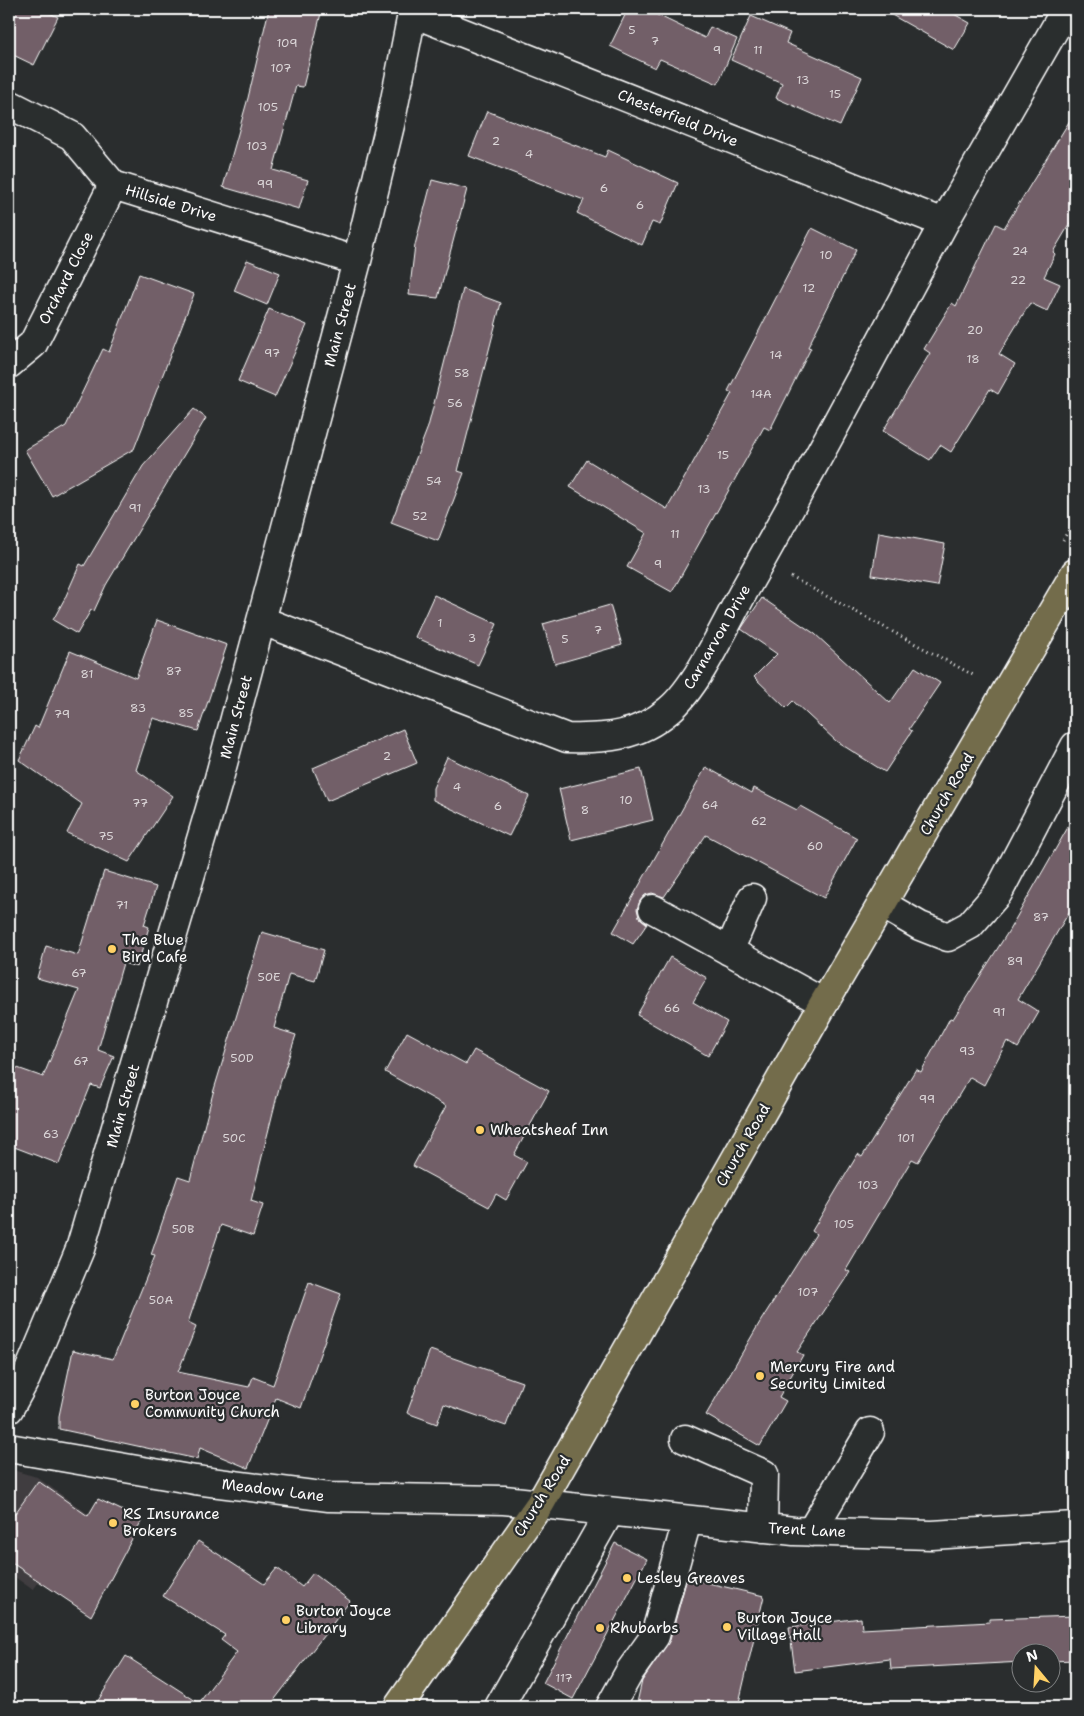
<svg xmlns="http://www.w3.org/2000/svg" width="1084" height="1716" font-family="'Shantell Sans',sans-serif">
	<rect width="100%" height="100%" fill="#2a2d2e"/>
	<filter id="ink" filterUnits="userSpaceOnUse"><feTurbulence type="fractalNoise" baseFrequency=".02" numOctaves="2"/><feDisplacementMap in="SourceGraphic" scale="10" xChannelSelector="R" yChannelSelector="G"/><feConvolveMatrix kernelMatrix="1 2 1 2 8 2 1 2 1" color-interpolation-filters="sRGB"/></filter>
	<g filter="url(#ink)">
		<path fill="#403c3f" d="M9,1469L37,1477L88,1514L33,1590L9,1573Z"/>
		<path fill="#725f67" stroke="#fff" d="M9,9H41L58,17L34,65L9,53Z
			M269,9H322L303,87L296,86L273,170L308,180L299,209L223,187L248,98Z
			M628,9H645L705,38L710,27L737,39L718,84L660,59L655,68L610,46Z
			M881,9H945L970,23L954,50Z
			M751,16L790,33L786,43L862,77L840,126L776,98L782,83L731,60Z
			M487,111L605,157L608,150L678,183L660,225L652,222L642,245L577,213L584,200L469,156Z
			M1075,112V215L1053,252L1055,254L1044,277L1060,284L1047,311L1030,303L999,354L1015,364L998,394L990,389L951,452L940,445L930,460L883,431L930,353L924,349L952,303L956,306L996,224L1004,228Z
			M432,180L467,189L438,298L409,295L415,245Z
			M812,228L856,250L808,347L811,348L770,430L764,427L672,592L627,567L646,533L570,487L587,460L667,509L732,393L728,391Z
			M247,260L280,273L267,305L234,291Z
			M139,274L194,294L134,449L52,496L25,450L66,426L103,349L109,352Z
			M463,289L501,303L458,471L464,473L438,541L391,523L428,427Z
			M269,309L307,325L275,397L238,381Z
			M194,409L206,418L106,585L94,611L91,610L77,634L53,620L65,598L80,564L84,566L143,466Z
			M879,532L945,544L937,586L872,575Z
			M434,595L497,624L478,665L415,637Z
			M762,598L815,634L890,703L915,667L940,683L909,729L912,731L885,772L836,741L793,701L786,708L754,677L777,654L741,629Z
			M610,605L622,645L555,664L543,624Z
			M157,620L227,645L198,731L153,718L136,770L173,796L129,862L67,833L82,804L19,760L35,726L38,728L70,651L136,678Z
			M403,729L417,763L327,801L313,768Z
			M447,757L529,796L509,836L433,800V788Z
			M706,767L752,793L754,788L797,810L800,806L857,838L824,898L706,835L664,897L652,893L645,895L640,901L637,909L639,917L647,924L633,944L613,932Z
			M641,769L653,820L571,840L559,789Z
			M1075,815V902L1018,999L1039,1012L1018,1048L1007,1041L984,1085L970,1077L918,1162L912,1159L846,1270L850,1272L797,1352L803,1355L779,1397L786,1401L760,1446L706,1415L760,1322L816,1234L812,1231L858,1154L862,1157L916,1069L921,1072L950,1018L953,1019L1008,932Z
			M104,871L156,887L144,925L149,927L137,967L123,963L98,1050L114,1056L100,1088L91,1085L59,1164L9,1145V1065L43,1077L79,990L37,978L46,946L78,955Z
			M262,932L324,950L315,981L289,974L274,1028L296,1035L280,1084L251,1201L263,1205L253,1236L221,1225L188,1323L196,1327L178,1372L249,1387L253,1377L273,1385L309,1282L341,1294L301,1408L276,1398L248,1468L200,1448L197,1459L59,1429V1416L73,1350L113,1359L155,1256L151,1255L178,1176L190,1180L213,1093Z
			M670,957L707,978L693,1002L727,1022L708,1056L637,1015Z
			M407,1032L466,1064L474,1050L549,1091L514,1155L527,1162L506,1200L496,1194L489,1207L413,1166L446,1106L385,1072Z
			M430,1350L522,1382L506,1426L444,1404L437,1424L407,1413Z
			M38,1481L88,1516L98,1499L142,1520L91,1616L9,1561V1522Z
			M198,1541L264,1584L277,1568L302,1587L313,1573L350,1601L269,1707H94L126,1656L199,1703L237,1652L221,1640L225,1635L163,1596Z
			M615,1543L647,1559L573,1699L543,1683Z
			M687,1578L764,1596L738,1707H636L642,1681L670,1640Z
			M1075,1616V1660L1052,1661V1654H1022V1662L891,1669L890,1659L795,1671L789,1627L861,1618L862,1629L990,1622V1619Z"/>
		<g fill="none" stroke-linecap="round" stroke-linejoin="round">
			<defs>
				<path id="minor" d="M413,13L944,223L1066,9
					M9,104L72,136L113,185L357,261
					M9,364L33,344L113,185
					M263,621L567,738C605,739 638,737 669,710C698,686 726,623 745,589C814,468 878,345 944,223
					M882,904L920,926L948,937L970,925L998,893L1075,746
					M653,909L824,1003
					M729,951L752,898
					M9,1409L26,1378L80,1249L218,782L357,261L390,125L413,9
					M685,1439L764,1474L763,1528
					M9,1448L195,1480L329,1497L504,1500L794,1531L932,1535L1075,1526
					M811,1532L870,1432
					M499,1707L609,1513
					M610,1707L630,1671L655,1636L687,1521"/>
				<path id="major" d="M398,1707L540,1504L824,1003L1075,573"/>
			</defs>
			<use href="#minor" stroke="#fff" stroke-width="31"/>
			<use href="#major" stroke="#fff" stroke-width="31"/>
			<path stroke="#fff" stroke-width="3" stroke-dasharray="1 4" stroke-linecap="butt" d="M1063,540L1075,519
				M791,577L975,676"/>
			<use href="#minor" stroke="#2a2d2e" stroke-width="28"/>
			<use href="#major" stroke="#736c4b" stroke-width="28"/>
		</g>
	</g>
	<g fill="#ffd166" stroke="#2a2d2e" stroke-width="2">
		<circle cx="112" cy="949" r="5"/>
		<circle cx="480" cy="1130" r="5"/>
		<circle cx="760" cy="1376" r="5"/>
		<circle cx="135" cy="1404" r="5"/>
		<circle cx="113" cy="1523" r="5"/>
		<circle cx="627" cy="1578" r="5"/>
		<circle cx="286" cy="1620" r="5"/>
		<circle cx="727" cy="1627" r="5"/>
		<circle cx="600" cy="1628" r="5"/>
	</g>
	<g text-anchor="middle" stroke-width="4.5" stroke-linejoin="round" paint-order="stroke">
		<g font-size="12" fill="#dcd7d9">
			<text x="632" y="34">5</text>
			<text x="655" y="45">7</text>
			<text x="287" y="47">109</text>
			<text x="717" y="54">9</text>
			<text x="758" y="54">11</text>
			<text x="281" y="72">107</text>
			<text x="803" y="84">13</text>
			<text x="835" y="98">15</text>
			<text x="268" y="111">105</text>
			<text x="496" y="145">2</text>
			<text x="257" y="150">103</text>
			<text x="529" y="158">4</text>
			<text x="265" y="188">99</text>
			<text x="604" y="192">6</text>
			<text x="640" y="209">6</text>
			<text x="1020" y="255">24</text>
			<text x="826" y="259">10</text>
			<text x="1018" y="284">22</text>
			<text x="809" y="292">12</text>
			<text x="975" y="334">20</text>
			<text x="272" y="357">97</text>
			<text x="776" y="359">14</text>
			<text x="973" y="363">18</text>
			<text x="462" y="377">58</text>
			<text x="761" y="398">14A</text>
			<text x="455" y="407">56</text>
			<text x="723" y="459">15</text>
			<text x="434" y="485">54</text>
			<text x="704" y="493">13</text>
			<text x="135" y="512">91</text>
			<text x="420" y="520">52</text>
			<text x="675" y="538">11</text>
			<text x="658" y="568">9</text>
			<text x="440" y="627">1</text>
			<text x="598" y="634">7</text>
			<text x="472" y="642">3</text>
			<text x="565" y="643">5</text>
			<text x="174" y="675">87</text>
			<text x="87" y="678">81</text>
			<text x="138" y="712">83</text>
			<text x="186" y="717">85</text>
			<text x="62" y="718">79</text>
			<text x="387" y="760">2</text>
			<text x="457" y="791">4</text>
			<text x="626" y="804">10</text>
			<text x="140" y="807">77</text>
			<text x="710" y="809">64</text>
			<text x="498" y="810">6</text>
			<text x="585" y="814">8</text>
			<text x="759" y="825">62</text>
			<text x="106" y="840">75</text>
			<text x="815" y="850">60</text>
			<text x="122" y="909">71</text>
			<text x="1041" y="921">87</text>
			<text x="1015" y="965">89</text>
			<text x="79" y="977">67</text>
			<text x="269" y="981">50E</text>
			<text x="672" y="1012">66</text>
			<text x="999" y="1016">91</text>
			<text x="967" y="1055">93</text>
			<text x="242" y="1062">50D</text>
			<text x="81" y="1065">67</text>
			<text x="927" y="1103">99</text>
			<text x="51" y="1138">63</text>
			<text x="234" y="1142">50C</text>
			<text x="906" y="1142">101</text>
			<text x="868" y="1189">103</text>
			<text x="844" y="1228">105</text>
			<text x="183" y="1233">50B</text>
			<text x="808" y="1296">107</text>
			<text x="161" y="1304">50A</text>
			<text x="564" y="1682">117</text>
		</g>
		<g font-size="15" fill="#fff" stroke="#2a2d2e">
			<text transform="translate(678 118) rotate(22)" y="5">Chesterfield Drive</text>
			<text transform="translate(171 203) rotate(17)" y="5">Hillside Drive</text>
			<text transform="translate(66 278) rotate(-63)" y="5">Orchard Close</text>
			<text transform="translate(340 325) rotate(-75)" y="5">Main Street</text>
			<text transform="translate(717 637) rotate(-60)" y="5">Carnarvon Drive</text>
			<text transform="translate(236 717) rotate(-75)" y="5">Main Street</text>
			<text transform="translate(947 794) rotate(-60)" y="5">Church Road</text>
			<text transform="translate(123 1106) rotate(-74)" y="5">Main Street</text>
			<text transform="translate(743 1145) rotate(-60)" y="5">Church Road</text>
			<text transform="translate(273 1490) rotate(7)" y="5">Meadow Lane</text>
			<text transform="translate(542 1496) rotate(-58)" y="5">Church Road</text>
			<text transform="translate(807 1530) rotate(3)" y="5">Trent Lane</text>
		</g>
		<g font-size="15" fill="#fff" stroke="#2a2d2e" text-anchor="start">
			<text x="122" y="945">The Blue<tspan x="122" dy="17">Bird Cafe</tspan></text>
			<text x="490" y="1135">Wheatsheaf Inn</text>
			<text x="770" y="1372">Mercury Fire and<tspan x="770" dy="17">Security Limited</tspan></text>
			<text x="145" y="1400">Burton Joyce<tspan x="145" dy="17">Community Church</tspan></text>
			<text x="123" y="1519">RS Insurance<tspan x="123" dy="17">Brokers</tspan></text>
			<text x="637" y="1583">Lesley Greaves</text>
			<text x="296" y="1616">Burton Joyce<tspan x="296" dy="17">Library</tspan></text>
			<text x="737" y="1623">Burton Joyce<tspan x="737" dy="17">Village Hall</tspan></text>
			<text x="610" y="1633">Rhubarbs</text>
		</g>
	</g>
	<rect width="1084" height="1716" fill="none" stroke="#2a2d2e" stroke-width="30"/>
	<rect x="15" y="15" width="1054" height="1686" fill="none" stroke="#fff" stroke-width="2" filter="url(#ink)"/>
	<g transform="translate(1036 1668) rotate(342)"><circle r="24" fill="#2a2d2e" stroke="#7f8182"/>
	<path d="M0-4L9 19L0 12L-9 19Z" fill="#ffd166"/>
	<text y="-8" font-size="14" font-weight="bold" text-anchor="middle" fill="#ffffff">N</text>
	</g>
</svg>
